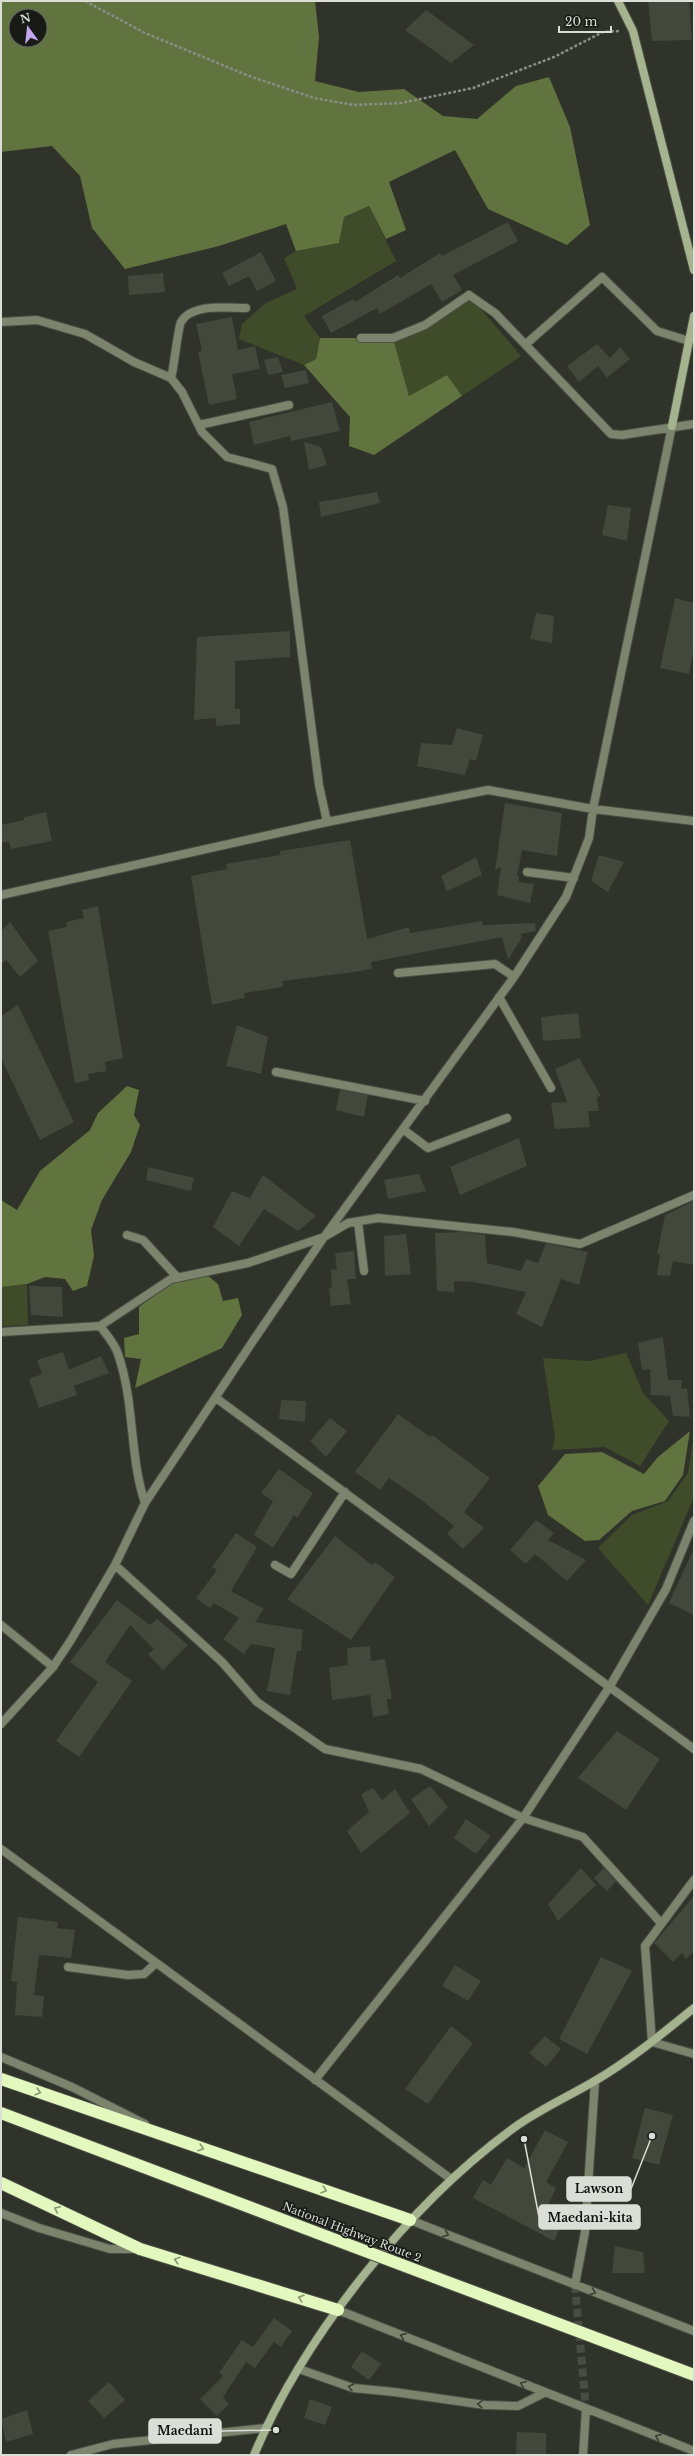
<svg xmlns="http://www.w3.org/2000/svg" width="695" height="2456" font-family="'Libre Baskerville',serif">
	<rect width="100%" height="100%" fill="#2f3329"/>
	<path fill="#404c29" d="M369,206L396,261L304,316L320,338L316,359L304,365L239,339L242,324L266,303L297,289L284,258L296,251L339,243L344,217Z
		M469,295L521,356L462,396L447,375L409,396L393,338L425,325Z
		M27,1284L28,1325L1,1326V1287Z
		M626,1353L643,1393L669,1421L640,1466L605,1447L552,1450L555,1437L543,1358L590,1361Z
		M694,1434V1497L648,1605L598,1548L632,1515L668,1501L688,1473Z"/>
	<path fill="#61733f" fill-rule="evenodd" d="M1,1H315L319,37L315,81L359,92L404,89L443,116L477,119L516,86L549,77L570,127L590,225L567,245L488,209L455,150L389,182L406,230L386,239L369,206L344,217L339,243L296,251L286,224L219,246L125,269L92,228L80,176L52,146L1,152ZM16,16H40V40H16Z
		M320,338H393L409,396L447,375L462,396L374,455L349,446L350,417L304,365L316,359Z
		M127,1086L139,1090L134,1115L140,1125L131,1152L102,1200L91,1230L94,1256L87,1286L73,1291L65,1279L45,1277L27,1284L1,1287V1200L17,1210L40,1171L90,1130L98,1113Z
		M206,1274L218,1284L223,1301L238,1298L242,1315L222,1348L135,1388L141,1359L125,1357L124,1338L139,1334V1307L171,1282Z
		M690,1431L683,1475L665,1501L632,1511L599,1540L585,1541L548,1515L538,1486L565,1454L602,1452L644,1474L658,1457Z"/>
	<path fill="#43483c" d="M648,1H689L692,40L652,41Z
		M426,10L474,45L451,63L405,30Z
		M508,222L518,241L453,275L462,290L442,302L431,284L380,314L377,308L331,333L322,316L353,299L355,302L398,275L400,278L440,253L442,256Z
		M261,252L276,281L257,291L249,276L229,286L222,273Z
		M163,273L165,292L129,295L128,276Z
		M232,317L238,350L255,346L260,369L232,374L237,399L209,405L198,352L202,351L196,324Z
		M597,344L610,358L620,347L630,359L607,378L598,366L579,382L567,366Z
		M278,357L283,372L268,375L264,360Z
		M306,370L309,383L285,388L281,375Z
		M332,402L340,431L291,441L290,436L254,445L249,422Z
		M304,442L321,447L327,465L309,470Z
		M377,492L380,503L321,517L319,502Z
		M608,505L631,508L627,541L602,535Z
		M675,598L694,603V647L689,674L660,668Z
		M536,613L554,616L552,643L530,639Z
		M290,631V657L235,661V709H240V724L216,726V718L194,720L197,637Z
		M457,728L483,735L476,761L470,759L465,775L417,766L421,743L452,745Z
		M505,803L562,813L557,856L522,850L517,876H519V882L534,884L530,903L497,895L501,867L495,870Z
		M46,812L52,841L11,849L9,842H1V825L24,820V817Z
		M350,840L367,939L409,927L410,933L482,921L483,925L535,923L536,931L521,934L522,937L508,960L502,937L371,962L372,969L354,972L282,981L283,987L244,993L245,998L212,1005L191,876L227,869L226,864L280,855V851Z
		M599,855L624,862L608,892L591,881Z
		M476,857L482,875L447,891L441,876Z
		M98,906L123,1058L105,1062L106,1071L88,1074L89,1080L75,1083L48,931L67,927L66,922L84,918L82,910Z
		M10,922L38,961L20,977L6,960L1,964V931Z
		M18,1005L74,1122L40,1140L1,1058V1016Z
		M578,1013L581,1038L543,1041L541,1017Z
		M237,1025L268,1037L261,1074L226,1066Z
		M579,1058L601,1096L597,1097L599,1111H588L590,1127L555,1129L551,1103L567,1102L555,1069Z
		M340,1090L368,1095L364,1117L336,1110Z
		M519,1138L527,1166L460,1195L450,1167Z
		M148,1167L194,1178L191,1191L146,1180Z
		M419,1174L426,1191L388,1199L384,1180Z
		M263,1175L316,1216L298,1231L264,1209L239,1246L213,1227L232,1191L250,1198Z
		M694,1201V1265L673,1261L670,1276L657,1275L660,1254H657L665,1215Z
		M463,1232L485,1235L487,1263L521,1271L526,1259L538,1263L546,1243L588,1252L579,1285L561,1279L542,1327L516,1314L526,1292L473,1282L454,1281V1292L437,1291L435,1233Z
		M406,1234L411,1274L385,1276L384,1236Z
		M354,1251L356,1279H347L351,1304L331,1306L329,1288L332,1287L331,1269L337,1270L335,1253Z
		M29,1286L62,1287L63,1317L31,1315Z
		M663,1337L668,1380H682L681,1389L687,1388L690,1417L673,1416L670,1396L651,1395L650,1369L642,1370L638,1343Z
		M63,1352L69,1370L101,1356L109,1373L74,1386L77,1395L39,1408L29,1379L42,1374L37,1360Z
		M281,1400L306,1401L305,1422L279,1419Z
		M398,1414L430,1437L432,1435L490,1478L464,1512L484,1528L463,1549L447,1534L454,1526L420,1499L389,1478L380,1490L355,1472Z
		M330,1418L347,1431L326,1457L310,1441Z
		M279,1469L313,1493L297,1518L294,1515L273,1548L254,1535L273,1501L261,1493Z
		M536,1520L554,1533L548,1540L586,1560L567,1581L535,1554L526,1564L510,1550Z
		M236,1533L257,1547L231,1591L264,1609L255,1622L303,1630L301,1651H297L290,1695L267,1691L275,1648L251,1644L244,1654L223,1639L239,1618L214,1603L210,1608L196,1598L217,1570L212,1567Z
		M335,1536L372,1565L375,1562L395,1577L351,1640L287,1599Z
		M694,1548V1615L669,1603Z
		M117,1600L150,1625L157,1619L188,1645L163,1670L148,1654L154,1649L130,1625L105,1662L132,1681L79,1757L56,1741L98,1682L70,1662Z
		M370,1646L371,1661L385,1659L392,1699H387L389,1714L373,1717L370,1695L332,1700L329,1668L348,1665L347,1648Z
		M617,1731L660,1759L626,1810L578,1778Z
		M430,1786L448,1807L429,1826L411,1799Z
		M373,1788L382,1800L395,1789L410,1813L361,1853L347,1831L369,1812L361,1794Z
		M466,1819L491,1836L476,1854L454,1838Z
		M581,1868L596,1885L558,1921L548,1904Z
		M604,1868L616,1881L607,1891L594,1878Z
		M694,1896V1951L686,1959L682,1953L673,1962L654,1943Z
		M18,1917L58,1922L57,1928L75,1930L71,1958L39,1955L34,1995L44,1996L42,2017L15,2015L17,1982L11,1981Z
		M601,1957L632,1971L587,2054L559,2039Z
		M455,1965L481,1981L468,2001L442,1986Z
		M451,2026L473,2043L428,2104L405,2089Z
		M545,2036L561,2049L546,2067L529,2053Z
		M645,2108L673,2115L659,2165L632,2158Z
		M545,2130L568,2142L546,2182L556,2188L545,2212L563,2222L554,2241L473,2198L483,2180L491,2185L507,2158L524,2168Z
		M615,2246L643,2252L645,2273H612Z
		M274,2318L292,2331L281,2347L274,2342L255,2368L246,2362L223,2397L229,2404L217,2416L200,2399L223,2376L219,2373L242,2340L253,2347Z
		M362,2351L381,2364L369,2380L351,2367Z
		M109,2382L125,2400L104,2418L88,2401Z
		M310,2399L332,2407L325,2425L304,2418Z
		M27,2410L33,2434L6,2442L1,2419Z
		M517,2432L546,2433V2454H516Z"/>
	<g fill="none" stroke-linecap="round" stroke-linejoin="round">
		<path stroke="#494c43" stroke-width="8" stroke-dasharray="8 4" stroke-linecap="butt" d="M575,2285L586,2409"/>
		<defs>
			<path id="lane" d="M361,338H393L425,325L469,295
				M171,378C174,368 178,327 181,322C192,303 227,308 246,308
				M404,1130L428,1148L507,1118
				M1,1625L53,1667
				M652,2042L694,2054"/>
			<path id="street" d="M469,295L495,313L611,434L622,435L694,424
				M1,322L37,320L85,334L134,362L171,378L182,392L202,432L227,457L272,469L283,507L319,785L327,822
				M526,344L602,277L657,331L689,341
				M199,425L289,405
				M527,872L574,878
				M1,895L327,822L488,790L593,809L694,821
				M398,973L495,964L514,977
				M499,997L551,1088
				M276,1072L425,1101
				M358,1222L364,1271
				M127,1235L143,1240L178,1278
				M100,1326C106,1334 115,1344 118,1354C135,1403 129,1455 145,1503
				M1,1332L100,1326L171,1279L248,1263L324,1237L348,1223L378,1218L513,1232L580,1244L694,1195
				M216,1398L694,1749
				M115,1565L222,1662L257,1702L325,1749L421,1769L523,1818L583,1837L661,1923
				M275,1565L291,1574L345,1492
				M1,1724L53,1667L71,1640L115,1565L145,1503L255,1338L324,1237L514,977L566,897L589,838L593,809L672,426
				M1,1849L451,2179
				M68,1967L128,1975L144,1974L156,1963
				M652,2042L645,1946L694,1880
				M1,2057L72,2087L145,2124
				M315,2080L523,1818L610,1686L666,1589L694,1521
				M1,2213L39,2228L110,2249H137
				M410,2220L694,2331
				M575,2285L585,2232L595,2081
				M338,2310L694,2451
				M299,2369L353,2388L394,2392L485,2405L518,2406L544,2393
				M71,2455L113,2444L265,2428
				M583,2455L586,2409"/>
			<path id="secondary" d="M618,1L633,31L694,270
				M672,426L694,316
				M254,2455C304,2336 410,2203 515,2127C539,2110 567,2097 593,2082C629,2061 662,2034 694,2008"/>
			<path id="highway" d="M1,2079L410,2220
				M1,2113L328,2237
				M1,2183L140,2249L338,2310
				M434,2277L694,2375"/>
		</defs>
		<use href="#lane" stroke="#4b4e45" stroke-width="10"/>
		<use href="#street" stroke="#4b4e45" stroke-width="10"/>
		<use href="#secondary" stroke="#4b4e45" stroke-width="10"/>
		<use href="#highway" stroke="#4b4e45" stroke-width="14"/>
		<path stroke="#8b8e86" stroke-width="2.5" stroke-dasharray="3 2" stroke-linecap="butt" d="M85,1L145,33L249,76L314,98L354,105L401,103L473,88L554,57L603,32L619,31"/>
		<use href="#lane" stroke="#7c846d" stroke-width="8"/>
		<use href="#street" stroke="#7c846d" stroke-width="8"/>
		<use href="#secondary" stroke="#a5b38e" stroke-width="8"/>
		<use href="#highway" stroke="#e3f8be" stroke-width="12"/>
		<defs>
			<path id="highway-bridge" d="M328,2237L434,2277"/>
		</defs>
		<use href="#highway-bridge" stroke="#4b4e45" stroke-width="14" stroke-linecap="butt"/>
		<use href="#highway-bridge" stroke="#e3f8be" stroke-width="12"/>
	</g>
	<defs><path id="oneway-chevron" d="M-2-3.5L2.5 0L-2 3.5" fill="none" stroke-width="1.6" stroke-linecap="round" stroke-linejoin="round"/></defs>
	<g stroke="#889472">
		<use href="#oneway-chevron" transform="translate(38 2092) rotate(18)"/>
		<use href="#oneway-chevron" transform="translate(201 2148) rotate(19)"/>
		<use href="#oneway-chevron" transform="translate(324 2190) rotate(19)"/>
		<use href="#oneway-chevron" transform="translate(57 2209) rotate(-155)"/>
		<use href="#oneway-chevron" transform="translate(177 2260) rotate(-163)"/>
		<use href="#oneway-chevron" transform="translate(301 2298) rotate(-163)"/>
	</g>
	<g stroke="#3b3f34">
		<use href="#oneway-chevron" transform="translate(446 2234) rotate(22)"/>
		<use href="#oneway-chevron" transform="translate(593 2292) rotate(21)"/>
		<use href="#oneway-chevron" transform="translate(403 2336) rotate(-158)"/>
		<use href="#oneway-chevron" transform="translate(523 2384) rotate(-158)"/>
		<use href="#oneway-chevron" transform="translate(351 2387) rotate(-166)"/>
		<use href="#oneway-chevron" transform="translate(480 2404) rotate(-176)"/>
		<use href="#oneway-chevron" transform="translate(658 2437) rotate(-159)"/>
	</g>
	<g text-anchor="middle" stroke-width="3.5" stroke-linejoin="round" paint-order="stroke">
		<g font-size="11" fill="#dbddd7" stroke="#181a15">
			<text transform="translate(352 2232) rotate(21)" y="4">National Highway Route 2</text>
		</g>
	</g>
	<path fill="none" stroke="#dbddd7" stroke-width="1.5" d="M652 2136L631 2189M524 2139L539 2217M276 2430L221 2431"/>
	<g fill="#dbddd7" stroke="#181a15" stroke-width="1.5">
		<circle cx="652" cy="2136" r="4"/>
		<circle cx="524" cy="2139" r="4"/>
		<circle cx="276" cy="2430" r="4"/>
	</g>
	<g fill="#dbddd7" stroke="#dbddd7" stroke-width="1.5">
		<rect x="567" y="2177" width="64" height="24" rx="4"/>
		<rect x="539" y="2205" width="101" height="24" rx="4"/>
		<rect x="149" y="2419" width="72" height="24" rx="4"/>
	</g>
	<g font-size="12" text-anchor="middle" font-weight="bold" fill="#111">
		<text x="599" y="2193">Lawson</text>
		<text x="590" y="2222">Maedani-kita</text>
		<text x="185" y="2435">Maedani</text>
	</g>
	<rect width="695" height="2456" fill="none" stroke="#dbddd7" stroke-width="4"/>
	<g transform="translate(28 28) rotate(345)"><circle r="19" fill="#181a15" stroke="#666863"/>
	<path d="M0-3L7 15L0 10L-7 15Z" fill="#c7a6f0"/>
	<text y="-6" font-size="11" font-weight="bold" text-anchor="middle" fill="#dbddd7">N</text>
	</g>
	<path d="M559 26v6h52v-6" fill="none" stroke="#dbddd7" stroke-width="2"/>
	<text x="565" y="26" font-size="12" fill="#dbddd7" stroke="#181a15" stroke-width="3" paint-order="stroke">20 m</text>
</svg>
